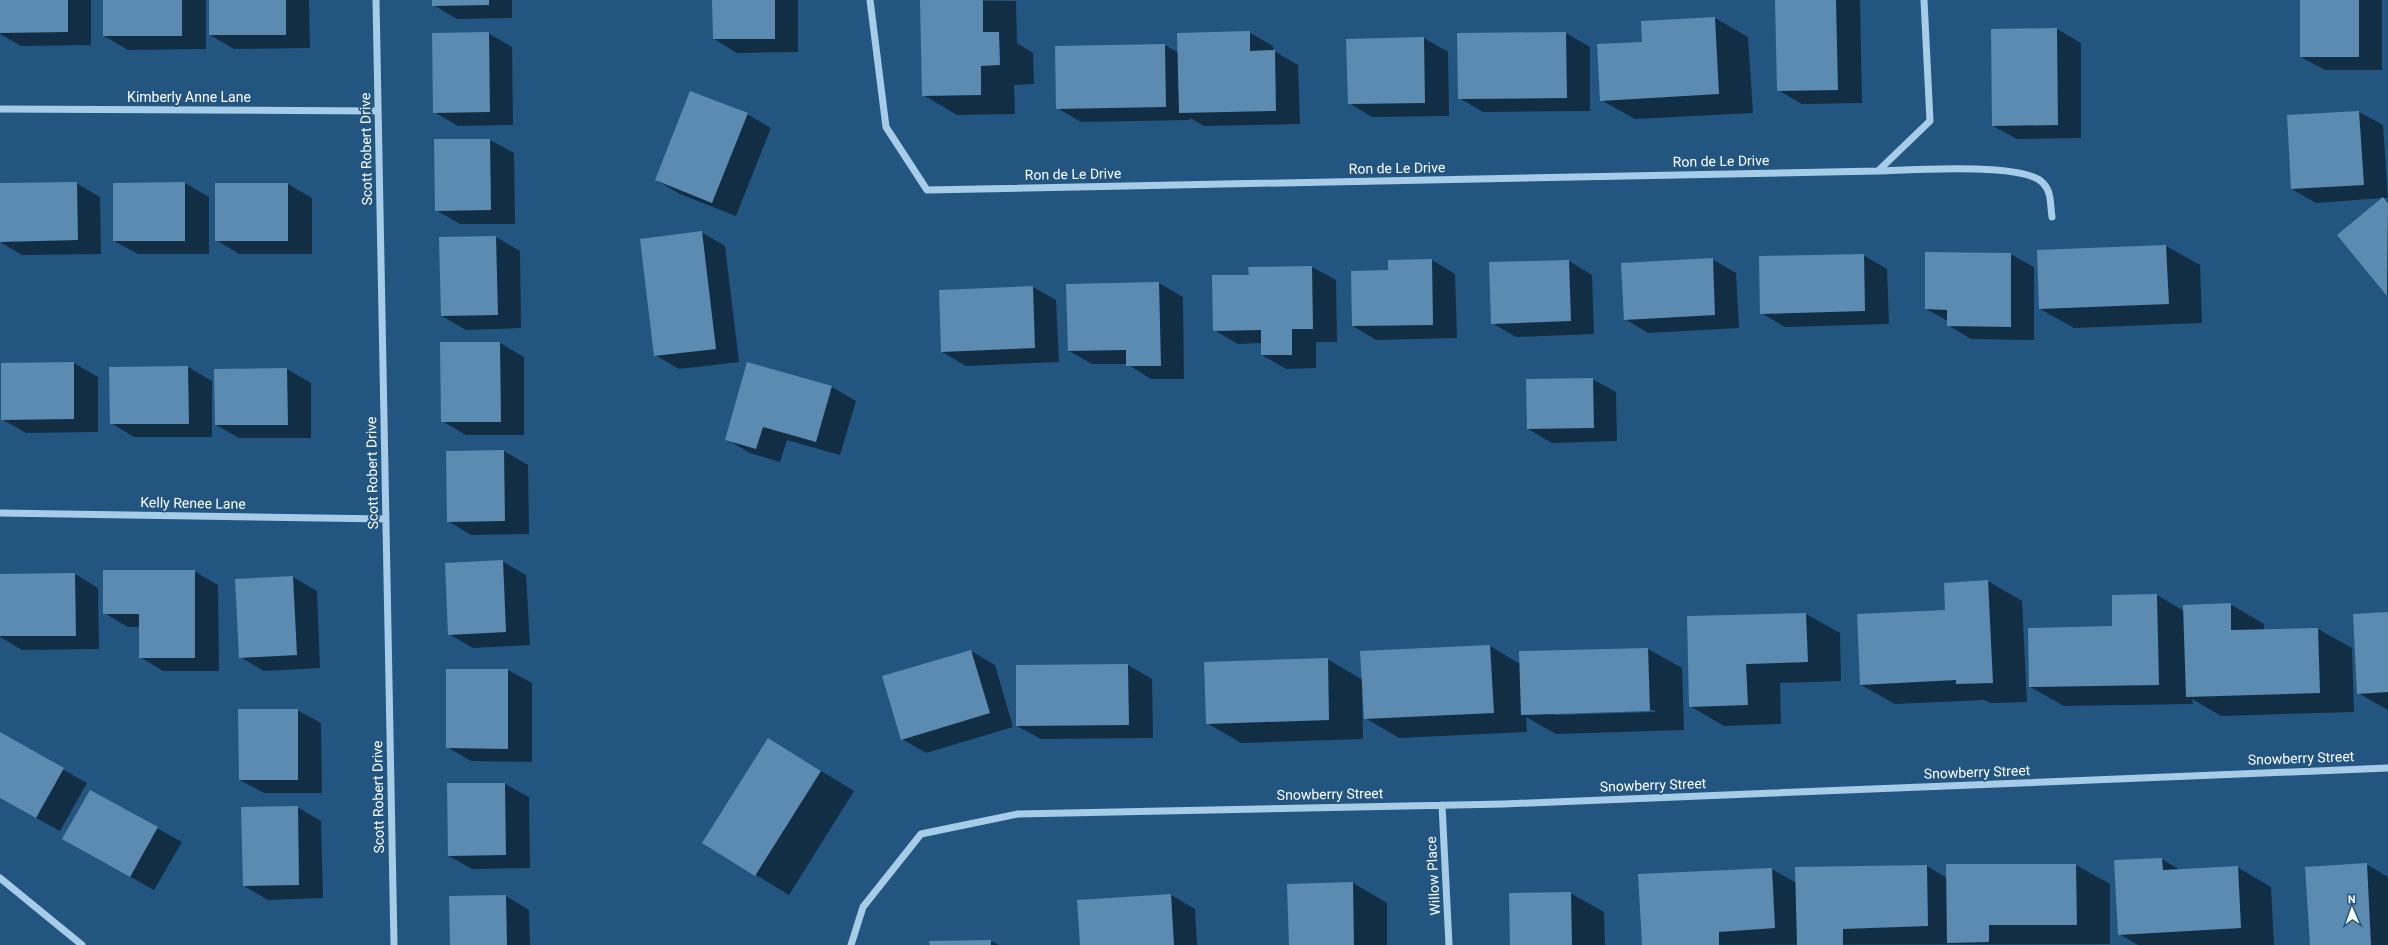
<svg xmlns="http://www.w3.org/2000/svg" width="2388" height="945" font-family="Roboto,sans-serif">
	<rect width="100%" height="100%" fill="#225680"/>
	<path fill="#0007" fill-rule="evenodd" d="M0,0H91V45L21,46L0,34Z
		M104,0H206V49L128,50L104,36Z
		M210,0H309L310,48L234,49L210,35Z
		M433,0H512V18L457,19L433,5Z
		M713,0H798V52L737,53L714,39Z
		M921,0L1016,1L1017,43L1033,53L1034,84L1014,85L1015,114L957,115L923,95Z
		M1776,0H1860L1862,103L1802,104L1778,90Z
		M2301,0H2382V70H2325L2301,57Z
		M1715,18L1748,37L1753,113L1635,119L1601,100L1643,43Z
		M2057,29L2081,43V138L2017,139L1993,126Z
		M1249,32L1273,46L1274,51L1298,65L1300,124L1204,126L1190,118V120L1081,122L1057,108L1165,45L1179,53Z
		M488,33L512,47L513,125L458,126L434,112Z
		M1566,33L1590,47V111L1483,112L1459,98Z
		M1424,38L1448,52L1449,116L1372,117L1349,103Z
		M2359,112L2383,125L2388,198H2383L2388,201V295L2339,235L2383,198L2316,203L2292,189L2288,116Z
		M747,114L771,128L736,216L680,194L656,180Z
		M490,140L514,153L515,224H460L436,210Z
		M76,183L100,197L101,254L22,255L0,242V184Z
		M185,183L209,197V254H138L114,241V184Z
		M288,184L312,198V254H239L216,240Z
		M701,232L725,246L739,362L679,369L655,355Z
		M496,237L520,251L521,328L466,330L442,316Z
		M2166,246L2200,265L2202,323L2074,328L2040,309L2038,251Z
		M2010,254L2034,267V340L1971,339L1948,325V321L1926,309Z
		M1863,255L1887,269L1889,324L1785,327L1761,313Z
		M1712,259L1736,273L1739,328L1648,333L1625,319Z
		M1432,260L1455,274L1457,338L1376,340L1353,326L1389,271Z
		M1569,261L1592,275L1594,334L1516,337L1492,323Z
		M1312,267L1336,280L1337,342H1316V368L1286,369L1262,355V343L1238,344L1214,330Z
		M1159,283L1183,297L1184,379H1151L1127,364H1092L1069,351L1067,285Z
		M1033,287L1056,300L1059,362L966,366L942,352Z
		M441,343H500L524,357V435H466L442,421Z
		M74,363L98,377V432L26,433L2,419Z
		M748,363L832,387L856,401L840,455L787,440L780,462L750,453L726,439Z
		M188,367L212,381V437H134L111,423Z
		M287,369L311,383V438H239L216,425Z
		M1592,379L1616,392L1617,441L1552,443L1528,429Z
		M504,451L528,465L529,534L471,535L448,521Z
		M502,561L526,575L530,645L473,648L449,634Z
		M194,571L218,585L219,671H163L140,657V627H128L104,613Z
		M75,574L98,588L99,649L22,650L0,637V575Z
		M293,577L317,591L320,668L264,671L240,657L236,580Z
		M1988,581L2022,601L2027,702L1991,703L1984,700L1895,704L1861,685L1946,611Z
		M2157,595L2184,611L2230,604L2264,624V630L2318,629L2352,648L2354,712L2221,716L2192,699L2193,704L2064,706L2030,687Z
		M2388,613V710L2358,693Z
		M1806,614L1840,633L1841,681L1780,683L1781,724L1724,726L1690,706L1688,617Z
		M1490,646L1520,664V652L1648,649L1682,668L1684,730L1556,734L1526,717L1527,732L1399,738L1365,718L1363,692H1362L1363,739L1241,743L1207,723L1327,659L1363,680ZM1655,710V712L1554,715V713Z
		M971,651L995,665L1013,727L926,753L902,739L884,677Z
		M1128,665L1152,679L1153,738L1041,739L1017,726Z
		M508,670L532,683V762L471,761L447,747Z
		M297,710L321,723L322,793H264L240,780Z
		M0,734L87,783L60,831L0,798Z
		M769,739L854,791L789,895L704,843Z
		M505,784L529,797L530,868L472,869L449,856Z
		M90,791L182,842L154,890L87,853Z
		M297,807L321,821L323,898L268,900L244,886Z
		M2162,859L2180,870L2237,867L2271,887L2274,945H2138L2119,934Z
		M2366,864L2388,877V945H2311Z
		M2076,865L2110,884V944L1643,945L1772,869L1796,883L1927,866L1947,878Z
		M1353,883L1387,903V945H1290Z
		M1570,893L1604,912L1605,945H1511Z
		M1171,895L1195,909L1197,945H1081Z
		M506,896L529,910L530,945H451Z
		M991,941L999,945H931Z"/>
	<path fill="#5b8bb1" d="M0,0H68V32L0,33Z
		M103,0H182V36H103Z
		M209,0H286V35H209Z
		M432,0H489V5L432,6Z
		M712,0H775V39H713Z
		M920,0H983V32H999L1000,65L981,66V95L922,96Z
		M1775,0H1836L1838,90L1777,91Z
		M2300,0H2359V57H2300Z
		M1715,17L1719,94L1600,101L1597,44L1642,42L1641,21Z
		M2057,28L2058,125L1992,126L1991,29Z
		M1250,31V51L1275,50L1276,111L1179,113L1177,33Z
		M489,32L490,112L433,113L432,33Z
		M1566,32L1567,98L1458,99L1457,33Z
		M1424,37L1425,103L1348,104L1346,39Z
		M1165,44L1166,107L1056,109L1055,46Z
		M690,91L748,113L712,203L655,180Z
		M2359,111L2364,185L2291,189L2287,115Z
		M434,139H490L491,210L435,211Z
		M77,182L78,240L0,242V183Z
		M185,182V241H113V183Z
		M215,183H288V241H215Z
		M2383,197L2388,203L2387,296L2337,235Z
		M702,231L716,349L654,356L640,239Z
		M496,236L498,315L441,316L439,237Z
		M2166,245L2169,304L2039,309L2037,250Z
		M1925,252L2011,253V327L1947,326V310L1925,309Z
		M1864,254L1865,311L1760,314L1759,256Z
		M1713,258L1715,315L1624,320L1621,263Z
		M1432,259L1433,325L1352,326L1351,271L1388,270V260Z
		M1569,260L1571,321L1491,324L1489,262Z
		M1312,266L1313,329H1292V355H1261V330L1213,331L1212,275H1249L1248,267Z
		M1159,282L1161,366H1126V350L1068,351L1066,284Z
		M1033,286L1035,348L941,352L939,290Z
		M440,342H500L501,422H441Z
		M74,362V419L1,420V363Z
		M747,362L832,386L816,442L763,427L756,449L725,440Z
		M188,366L189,424H110L109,367Z
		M287,368L288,425H215L214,369Z
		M1593,378L1594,428L1527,429L1526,379Z
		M504,450L505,521L447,522L446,451Z
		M503,560L506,632L448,635L445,563Z
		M103,570H195V658H139V614H103Z
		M75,573L76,636H0V574Z
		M293,576L297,655L239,658L235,579Z
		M1988,580L1993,683L1956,684V680L1860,685L1857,614L1945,610L1944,583Z
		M2157,594L2159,685L2029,687L2028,628L2112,626V595Z
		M2231,603V630L2318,628L2320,693L2186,697L2183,605Z
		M2388,612V692L2357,694L2353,614Z
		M1806,613L1808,662L1746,664L1748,705L1689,707L1687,616Z
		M1490,645L1494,713L1364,719L1360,651Z
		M1648,648L1650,711L1521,715L1519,651Z
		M971,650L990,713L901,740L882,676Z
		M1328,658L1329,720L1206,724L1204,662Z
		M1128,664L1129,725L1016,726V665Z
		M446,669H508V749L446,748Z
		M238,709H298V780H239Z
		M0,732L64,768L36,818L0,798Z
		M768,738L821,771L755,876L702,843Z
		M447,783H505L506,855L448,856Z
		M90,790L158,827L130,877L62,839Z
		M298,806L299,885L243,886L241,807Z
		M2162,858L2163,870L2238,866L2241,928L2118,935L2114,860Z
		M2367,863L2371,945H2310L2305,867Z
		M1946,864H2076L2077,925H1989V942L1947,943Z
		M1927,865L1928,926L1843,929V945H1797L1795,867Z
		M1772,868L1775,928L1719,932V945H1642L1638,874Z
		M1353,882L1354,945H1289L1287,884Z
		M1571,892L1572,945H1510L1509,893Z
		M1171,894L1174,945H1080L1077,900Z
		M506,895L507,945H450L449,896Z
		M991,940V945H930L929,941Z"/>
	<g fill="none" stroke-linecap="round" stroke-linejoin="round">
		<path stroke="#a7cce7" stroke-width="7" d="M376,0L394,945
			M870,0L886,127L927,190L1878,171L1930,121L1924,0
			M0,109L378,111
			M1878,171C1908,170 2025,162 2043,183C2052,192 2050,205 2052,217
			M0,513L386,519
			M1442,805L1449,945
			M0,878L82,945
			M851,945L863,907L921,834L1018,814L1504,804L2388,768"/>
	</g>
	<g text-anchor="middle" stroke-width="4" stroke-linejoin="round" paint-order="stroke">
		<g font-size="14" fill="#fff" stroke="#225680">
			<text x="189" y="102">Kimberly Anne Lane</text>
			<text transform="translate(366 149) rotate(-91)" y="5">Scott Robert Drive</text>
			<text transform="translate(1721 161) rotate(-1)" y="5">Ron de Le Drive</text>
			<text transform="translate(1397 168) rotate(-1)" y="5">Ron de Le Drive</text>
			<text transform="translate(1073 174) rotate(-1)" y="5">Ron de Le Drive</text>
			<text transform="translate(372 473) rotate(-91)" y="5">Scott Robert Drive</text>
			<text transform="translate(193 503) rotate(1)" y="5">Kelly Renee Lane</text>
			<text transform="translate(2301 758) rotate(-2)" y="5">Snowberry Street</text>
			<text transform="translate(1977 772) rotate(-2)" y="5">Snowberry Street</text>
			<text transform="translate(1653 785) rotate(-2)" y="5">Snowberry Street</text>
			<text transform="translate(1330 794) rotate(-1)" y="5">Snowberry Street</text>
			<text transform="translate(378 797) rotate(-91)" y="5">Scott Robert Drive</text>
			<text transform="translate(1433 876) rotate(-93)" y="5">Willow Place</text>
		</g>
	</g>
	<g transform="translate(2352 909) rotate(358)" stroke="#225680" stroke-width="3" paint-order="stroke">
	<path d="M0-3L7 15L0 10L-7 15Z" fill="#ffffff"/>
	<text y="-6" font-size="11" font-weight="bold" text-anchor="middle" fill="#ffffff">N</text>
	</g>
</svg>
